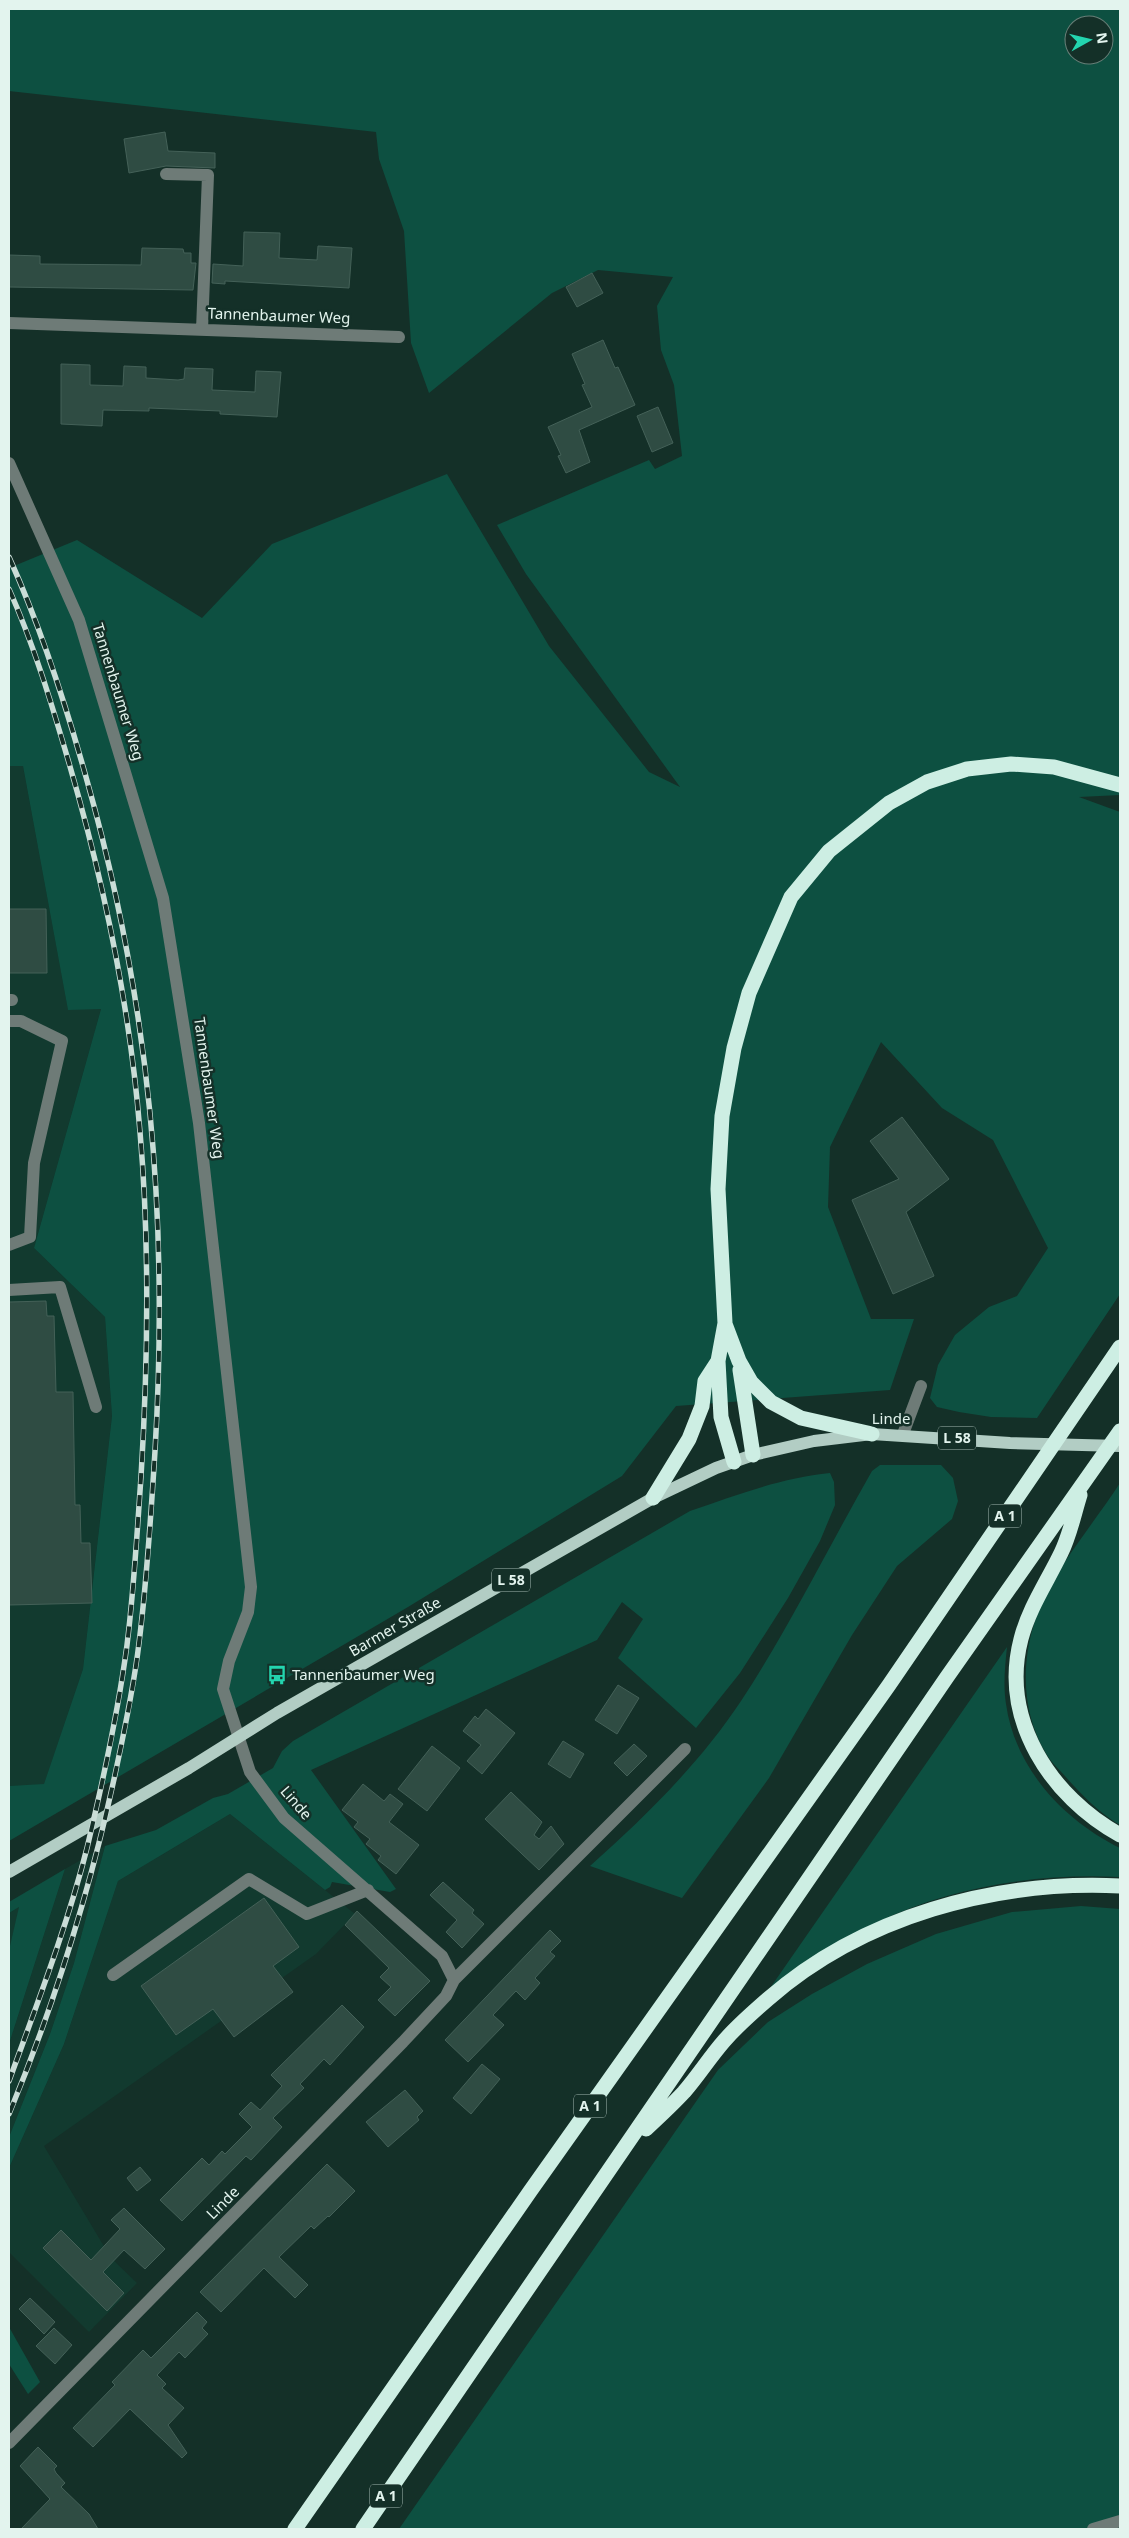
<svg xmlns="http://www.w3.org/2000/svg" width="1129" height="2538" font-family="'Noto Sans',sans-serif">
	<rect width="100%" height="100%" fill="#143028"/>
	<path fill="#123a2f" d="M9,766H23L68,1009H101L34,1248L105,1317L112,1416L83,1669L44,1785L9,1786Z
		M230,1814L355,1914L316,1954L44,2146L111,2258L137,2283L89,2332L9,2252V2168L64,2044L118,1881Z
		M105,1846L74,1963L50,2034L9,2137V2044L65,1869Z
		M20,1906L9,1950V1913Z"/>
	<path fill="#0d5041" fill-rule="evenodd" d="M9,9H1120V795L1079,797L1120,812V1294L1037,1418L991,1417L959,1412L937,1407L930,1398L938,1365L955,1335L989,1307L1017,1296L1048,1248L993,1140L942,1108L881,1042L830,1147L828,1207L871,1319H914L890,1390L676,1406L622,1476L408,1607L9,1841V1786L44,1784L83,1669L112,1416L105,1317L34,1248L101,1009L68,1010L23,766H9V568L77,540L202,618L272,544L447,474L549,646L649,772L680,787L526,574L497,525L649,460L655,469L682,456L674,385L661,350L657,306L673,277L598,270L552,293L429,393L411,343L404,231L379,159L376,132L9,91ZM1074,25H1104V55H1074Z
		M880,1465H941L953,1478L958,1501L952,1519L897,1566L852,1635L769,1778L682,1898L590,1866C645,1817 700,1763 741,1701C789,1628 828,1548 872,1471Z
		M830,1473L834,1482L835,1505L820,1541L788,1598L740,1673L696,1728L618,1658L643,1619L622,1602L597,1640L311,1770L396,1889L390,1892L332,1882L330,1887L325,1890L230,1814L118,1881L64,2044L9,2168V2137L50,2034L74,1963L105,1846L156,1830L213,1798L228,1794L273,1768L282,1751L293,1741L690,1511C736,1495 781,1478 830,1473Z
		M1120,1483V1825C1099,1813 1080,1793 1064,1775C1058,1768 1051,1762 1047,1755C1013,1700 1023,1630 1055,1577C1075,1545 1099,1515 1120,1483Z
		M1007,1647C1005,1666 1003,1685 1006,1704C1015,1768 1063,1820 1120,1848V1877C1039,1873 952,1886 878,1922C842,1940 803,1969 768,1991Z
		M65,1869L9,2044V1950L19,1907L9,1913V1902Z
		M1081,1906L1120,1909V2529H399L718,2070L768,2022L812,1994L867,1964L936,1934L1012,1912Z
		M9,2327L40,2382L28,2394L9,2364Z"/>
	<path fill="#2f4c43" stroke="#446158" d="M165,132L168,151L215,153V168L166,166L129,173L124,139Z
		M244,232L280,233L279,258L317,260L318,246L352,248L349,288L225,281V284L212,283L213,264L243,266Z
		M142,248L183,249L184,253H191V263H196L193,290L9,287V255L40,256V264L141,265Z
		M592,273L603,293L577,307L566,287Z
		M603,340L615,368L618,367L635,405L579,430L590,462L566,473L558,456L561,455L548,427L592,407L582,385L585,384L572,354Z
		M61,364L90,365V385L123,386L124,366L146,367V378L178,380L184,379L185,368L213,369L212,390L255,392L256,371L281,372L277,417L220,414V411L149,408V411L103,410L102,426L61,424Z
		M658,407L673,443L652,452L637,416Z
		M9,909H46L47,973H9Z
		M902,1117L949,1179L906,1212L934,1276L893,1294L852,1200L899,1179L870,1141Z
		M46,1301L47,1316H54L56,1392H73L75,1505H80L81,1543H90L92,1603L9,1605V1302Z
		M618,1685L639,1698L617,1734L595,1720Z
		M486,1709L515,1733L482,1774L467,1761L481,1745L463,1731L475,1716L478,1719Z
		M563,1741L584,1754L570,1778L548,1764Z
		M634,1744L647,1756L627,1776L614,1763Z
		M432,1746L460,1768L427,1811L398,1789Z
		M363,1784L384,1801L390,1794L403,1804L389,1822L419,1845L396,1874L378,1860L381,1856L366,1844L370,1839L354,1827L358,1822L342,1810Z
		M511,1792L542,1822L534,1835L539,1839L551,1826L564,1844L539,1870L485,1819Z
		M443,1882L474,1910L472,1913L484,1924L462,1948L446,1932L457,1920L430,1895Z
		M264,1898L299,1947L273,1966L293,1992L234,2037L213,2009L176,2035L141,1986Z
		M357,1911L430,1981L395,2016L378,2000L391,1987L380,1977L389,1968L345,1925Z
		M550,1930L561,1941L550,1952L555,1956L535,1978L540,1983L525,2000L516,1991L493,2015L504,2025L468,2062L445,2040Z
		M342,2005L364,2027L330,2065L324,2059L300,2084L304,2088L273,2118L282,2127L251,2160L246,2156L182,2221L160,2200L202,2158L209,2165L222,2151L225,2154L252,2127L239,2114L251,2102L260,2110L282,2086L271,2075Z
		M482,2064L500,2079L471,2114L453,2098Z
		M405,2090L423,2111L417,2117L419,2120L388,2147L366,2122Z
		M327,2164L355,2191L329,2217L328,2216L314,2229L311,2226L279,2257L308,2285L295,2298L264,2268L221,2312L200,2292Z
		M140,2167L151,2180L137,2191L127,2178Z
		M124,2208L165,2249L145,2269L124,2250L103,2272L124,2293L107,2311L43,2248L61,2230L91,2260L120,2229L111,2220Z
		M30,2298L55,2322L44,2334L19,2309Z
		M197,2312L207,2322L202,2328L208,2334L185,2358L179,2352L157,2375L166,2384L162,2388L184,2408L168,2425L187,2453L182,2458L130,2409L93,2447L73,2428L115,2385L112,2382L143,2350L151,2358Z
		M54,2328L72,2345L55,2364L36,2346Z
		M38,2447L57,2466L54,2469L56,2473L65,2483L61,2487L89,2514L98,2529H21L50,2499L20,2466Z"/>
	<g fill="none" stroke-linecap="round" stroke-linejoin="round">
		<path stroke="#6e7b77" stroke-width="12" d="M166,174L208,175L202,330
			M9,323L399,337
			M9,463L79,620L163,898L199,1123L251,1587L248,1612L229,1661L223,1689L250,1772L284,1818L442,1956L454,1980
			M9,1000H12
			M9,1021H21L62,1041L34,1163L30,1237L9,1245
			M9,1290L60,1287L96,1407
			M903,1434L921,1386
			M113,1975L249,1879L307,1914L368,1890
			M9,2443L403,2042L446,1996L454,1980L685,1749
			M1093,2529L1120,2521"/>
		<path stroke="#b2cdc4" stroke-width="12" d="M9,1872L189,1768L277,1713L653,1498L716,1468L753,1455L814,1441L872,1434L1010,1443L1120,1446"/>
		<path stroke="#cdeee3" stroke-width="15" d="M725,1324L739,1361L751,1382L771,1402L801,1418L872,1434
			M740,1370L753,1455
			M734,1462L721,1417L718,1361L725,1323L718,1189L722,1116L734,1048L749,993L791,897L829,851L889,803L927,782L967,769L1011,764L1054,767L1120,785
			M1080,1495C1074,1514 1070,1535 1061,1553C1047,1582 1029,1608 1021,1639C1000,1720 1051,1797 1120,1835
			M653,1498L689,1439L702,1406L705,1381L718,1361
			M646,2129C659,2117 672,2105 684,2092C698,2076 710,2057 724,2041C737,2026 753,2012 768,1999C863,1916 995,1880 1120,1886
			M295,2529L531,2190L889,1685L1120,1347
			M363,2529L947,1677L1120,1431"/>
		<defs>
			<path id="rail" d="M9,557C41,628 65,702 86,777C150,1003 169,1217 155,1451C151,1515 147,1580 139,1643C134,1686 125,1728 116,1770C91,1887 55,2003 9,2114
				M9,589C34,645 52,705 69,763C104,883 130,1007 140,1132C150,1246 148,1362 141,1477C137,1533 134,1589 127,1645C118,1713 103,1781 87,1848C67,1927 37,2004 9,2081"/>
		</defs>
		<use href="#rail" stroke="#caddd7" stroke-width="5.5"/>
		<use href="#rail" stroke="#143028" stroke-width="4" stroke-dasharray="11" stroke-linecap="butt"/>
	</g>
	<defs>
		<symbol id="bus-bare" viewBox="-9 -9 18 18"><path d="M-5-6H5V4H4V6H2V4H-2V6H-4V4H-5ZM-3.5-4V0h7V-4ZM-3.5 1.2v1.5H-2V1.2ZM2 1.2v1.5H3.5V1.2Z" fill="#23d5af" stroke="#143028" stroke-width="2.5" paint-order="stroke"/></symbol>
	</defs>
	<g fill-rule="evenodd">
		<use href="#bus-bare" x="263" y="1661" width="28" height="28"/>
	</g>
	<g text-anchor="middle" stroke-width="5" stroke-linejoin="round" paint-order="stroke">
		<g fill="#143028" stroke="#a5b9b3" stroke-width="1">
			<rect x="938" y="1426.5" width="38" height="23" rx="4"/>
			<rect x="989" y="1504.5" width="32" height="23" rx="4"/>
			<rect x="492" y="1568.5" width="38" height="23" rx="4"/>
			<rect x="574" y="2094.5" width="32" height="23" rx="4"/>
			<rect x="370" y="2484.5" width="32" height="23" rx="4"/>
		</g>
		<g font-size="14" font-weight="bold" fill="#e3f4ee">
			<text x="957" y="1443">L 58</text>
			<text x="1005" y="1521">A 1</text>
			<text x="511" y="1585">L 58</text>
			<text x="590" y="2111">A 1</text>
			<text x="386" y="2501">A 1</text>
		</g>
		<g font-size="15" fill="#e3f4ee" stroke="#143028">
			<text transform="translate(279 316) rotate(2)" y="5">Tannenbaumer Weg</text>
			<text transform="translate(118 692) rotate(73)" y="5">Tannenbaumer Weg</text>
			<text transform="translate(209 1088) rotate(82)" y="5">Tannenbaumer Weg</text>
			<text x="891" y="1424">Linde</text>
			<text transform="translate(395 1627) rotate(-30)" y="5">Barmer Straße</text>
			<text transform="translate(296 1803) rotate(49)" y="5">Linde</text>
			<text transform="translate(223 2203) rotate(-45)" y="5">Linde</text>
		</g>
		<g font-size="15" fill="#e3f4ee" stroke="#143028" text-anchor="start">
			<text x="292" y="1680">Tannenbaumer Weg</text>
		</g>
	</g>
	<rect width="1129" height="2538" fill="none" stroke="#e3f4ee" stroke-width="20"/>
	<g transform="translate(1089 40) rotate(82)"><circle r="24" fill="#143028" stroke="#677e77"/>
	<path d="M0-4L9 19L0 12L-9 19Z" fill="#23d5af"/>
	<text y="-8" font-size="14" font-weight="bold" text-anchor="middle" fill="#e3f4ee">N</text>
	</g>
</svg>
